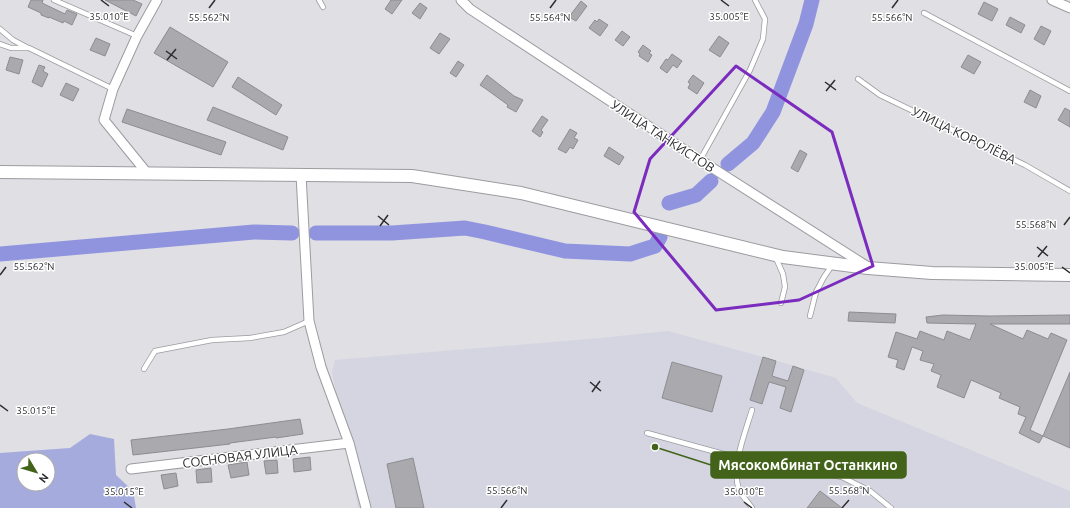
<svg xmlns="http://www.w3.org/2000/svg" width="1070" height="508" font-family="Ubuntu,sans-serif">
	<rect width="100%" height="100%" fill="#dfdfe4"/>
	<path fill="#d4d5e1" d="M668,331L763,357L836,378L857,403L1070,491V508H358L332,372L335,360L600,338Z"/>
	<path fill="#a6abdd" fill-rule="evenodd" d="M90,434L114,439L116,475L133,491L136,508H0V453L70,448ZM24,460H48V484H24Z"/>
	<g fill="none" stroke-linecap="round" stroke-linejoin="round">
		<path stroke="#9094df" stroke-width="15" d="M728,164L753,143L773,112L806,24L812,0
			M669,203L696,195L711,181
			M316,233H392L465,228L485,232L565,251L630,254L655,246L660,237
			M0,254L254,232L292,233"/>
	</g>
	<path fill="#a9a9ae" stroke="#8d8d91" d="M31,0H43L42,3L65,14L67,10L77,14L72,25L64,21L63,23L49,17V18L41,15V13L28,7Z
		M105,0H133L142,4L136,16Z
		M391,0H402L392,14L385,9Z
		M581,1L587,6L576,21L569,17Z
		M984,2L998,9L992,21L978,14Z
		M420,3L427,8L420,19L412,13Z
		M1010,17L1025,25L1021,33L1006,25Z
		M599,19L608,25L600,36L589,28L595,20L597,22Z
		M1041,26L1051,31L1044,45L1034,39Z
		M170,27L228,62L213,87L154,53Z
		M622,31L630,37L623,46L615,40Z
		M440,33L450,39L439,54L430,48Z
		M719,36L729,43L720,57L709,50Z
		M96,38L110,44L105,56L90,50Z
		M643,45L651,51L649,53L652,55L648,62L639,56L640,54L638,52Z
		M672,54L682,61L677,68L673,65L667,73L660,68L666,59L668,60Z
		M968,55L981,62L974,74L961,67Z
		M10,57L23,60L19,74L6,70Z
		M458,61L464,65L456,77L450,73Z
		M39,65L45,67L43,71L48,74L42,87L32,82Z
		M487,75L514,96L523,100L516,112L507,107L508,105L486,89L480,85Z
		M693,75L704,83L697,94L688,88L690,84L688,82Z
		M238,77L282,105L276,115L232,87Z
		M66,83L79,89L73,101L60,95Z
		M1030,90L1041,96L1036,108L1024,102Z
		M213,107L288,137L283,150L207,120Z
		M1065,108L1070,111V127L1058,120Z
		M127,109L226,142L221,155L122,122Z
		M542,116L548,120L541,130L543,132L540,137L532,131Z
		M570,129L577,133L574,138L578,140L573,149L570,147L566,153L558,149Z
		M609,147L624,157L619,165L604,156Z
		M800,150L807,154L798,172L791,168Z
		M849,312L896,314L895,323L848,321Z
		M943,315L989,316L1070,315V324H990L1023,339L1027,330L1048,339L1051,333L1067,340L1030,430L1043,436L1039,443L1019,433L1026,417L1018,414L1020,407L999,398L1001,393L971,380L964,398L937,387L941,375L931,371L934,364L920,360L923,351L912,347L904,370L896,367L898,360L888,357L896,332L917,339L920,331L944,340L947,331L970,340L976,324L927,323L926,317Z
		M763,357L776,361L772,376L788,381L793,366L804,370L791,412L780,408L786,387L769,382L762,404L750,400Z
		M672,362L722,376L712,412L662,398Z
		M1070,372V448L1043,436Z
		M300,419L303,434L276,438V437L230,443V444L133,455L131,440L228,429Z
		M310,457L311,470L294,472L293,459Z
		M413,458L424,508H396L387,464Z
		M277,460L278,473L266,474L264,461Z
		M247,462L249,475L231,478L228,465Z
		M211,468L212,482L197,483L196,470Z
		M176,473L178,486L164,489L161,475Z
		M820,491L842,508H807Z"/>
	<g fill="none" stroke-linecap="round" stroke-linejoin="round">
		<defs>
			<path id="service" d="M54,0L137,36
				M319,0L323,7
				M924,13L1070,91
				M0,29L13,40L28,48
				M0,44L11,48H29L113,89
				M858,79L880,95L1025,165L1070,191
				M700,160L750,70L763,39L765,19L755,0
				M776,258L783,274L785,287L781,303
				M810,316L816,292L824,277L833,264
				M144,369L155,351L212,340L250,338L284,332L309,321
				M647,433L738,458
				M796,467L842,477L870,491L891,508
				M752,508C748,502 742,496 739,490C731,467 745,433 752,410"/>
			<path id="minor" d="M461,0L470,9L700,160L868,267
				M1052,0L1070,8
				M147,173L104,120L113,89L137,36L157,0
				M301,175L309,321L321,367L349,443L366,508
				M131,469L349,443"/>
			<path id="secondary" d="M0,172L412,176L521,193L783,257L868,268L932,273L1070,275"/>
		</defs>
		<use href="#service" stroke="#9b9ca0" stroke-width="6"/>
		<use href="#minor" stroke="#9b9ca0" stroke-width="11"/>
		<use href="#secondary" stroke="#9b9ca0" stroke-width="14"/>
		<use href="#service" stroke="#fff" stroke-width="4.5"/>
		<use href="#minor" stroke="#fff" stroke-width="9"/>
		<use href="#secondary" stroke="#fff" stroke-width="12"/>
	</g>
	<path fill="none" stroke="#7b2cbf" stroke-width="3" stroke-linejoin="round" d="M736,66L832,132L873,266L799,300L716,310L634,212L650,159Z"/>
	<path fill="none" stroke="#2d2d2f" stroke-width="1.5" d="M101,0L109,6M721,0L729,6M209,8L215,0M550,8L556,0M892,8L898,0M166,51L177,59M167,60L176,49M825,82L836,90M826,91L835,80M378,216L389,225M1064,225L1070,217M380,226L388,215M1037,247L1048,256M1038,257L1047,246M1062,267L1070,273M0,275L6,267M590,382L601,391M592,392L600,381M0,405L8,411M124,502L132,508M744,502L752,508M501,508L507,500M842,508L849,500"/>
	<g text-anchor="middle" stroke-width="3" stroke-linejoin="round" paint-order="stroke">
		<g font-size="13" fill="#2d2d2f" stroke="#fff">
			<text transform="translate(964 135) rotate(26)" y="5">УЛИЦА КОРОЛЁВА</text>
			<text transform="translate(663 136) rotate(33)" y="5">УЛИЦА ТАНКИСТОВ</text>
			<text transform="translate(240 456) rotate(-7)" y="5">СОСНОВАЯ УЛИЦА</text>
		</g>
	</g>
	<g font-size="10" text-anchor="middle" fill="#2d2d2f" stroke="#fff" stroke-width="3" stroke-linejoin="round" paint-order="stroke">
		<text x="109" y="20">35.010°E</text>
		<text x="729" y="20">35.005°E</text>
		<text x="209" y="21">55.562°N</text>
		<text x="550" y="21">55.564°N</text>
		<text x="892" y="21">55.566°N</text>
		<text x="1036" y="228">55.568°N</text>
		<text x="1034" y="270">35.005°E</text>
		<text x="34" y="270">55.562°N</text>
		<text x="36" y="414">35.015°E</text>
		<text x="507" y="494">55.566°N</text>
		<text x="849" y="494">55.568°N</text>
		<text x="124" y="495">35.015°E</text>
		<text x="744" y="495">35.010°E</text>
	</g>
	<path fill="none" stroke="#426319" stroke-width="1.5" d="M655 447L711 465"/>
	<circle fill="#426319" stroke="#fff" stroke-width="1.5" cx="655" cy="447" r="4"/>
	<rect fill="#426319" stroke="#426319" stroke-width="1.5" x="711" y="452" width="195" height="26" rx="4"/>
	<g font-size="14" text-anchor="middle" font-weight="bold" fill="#fff">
		<text x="808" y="470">Мясокомбинат Останкино</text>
	</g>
	<g transform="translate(36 472) rotate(128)"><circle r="19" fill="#ffffff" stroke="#ababac"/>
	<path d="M0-3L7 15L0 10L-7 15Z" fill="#426319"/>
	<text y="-6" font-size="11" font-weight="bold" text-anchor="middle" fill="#2d2d2f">N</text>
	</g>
</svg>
